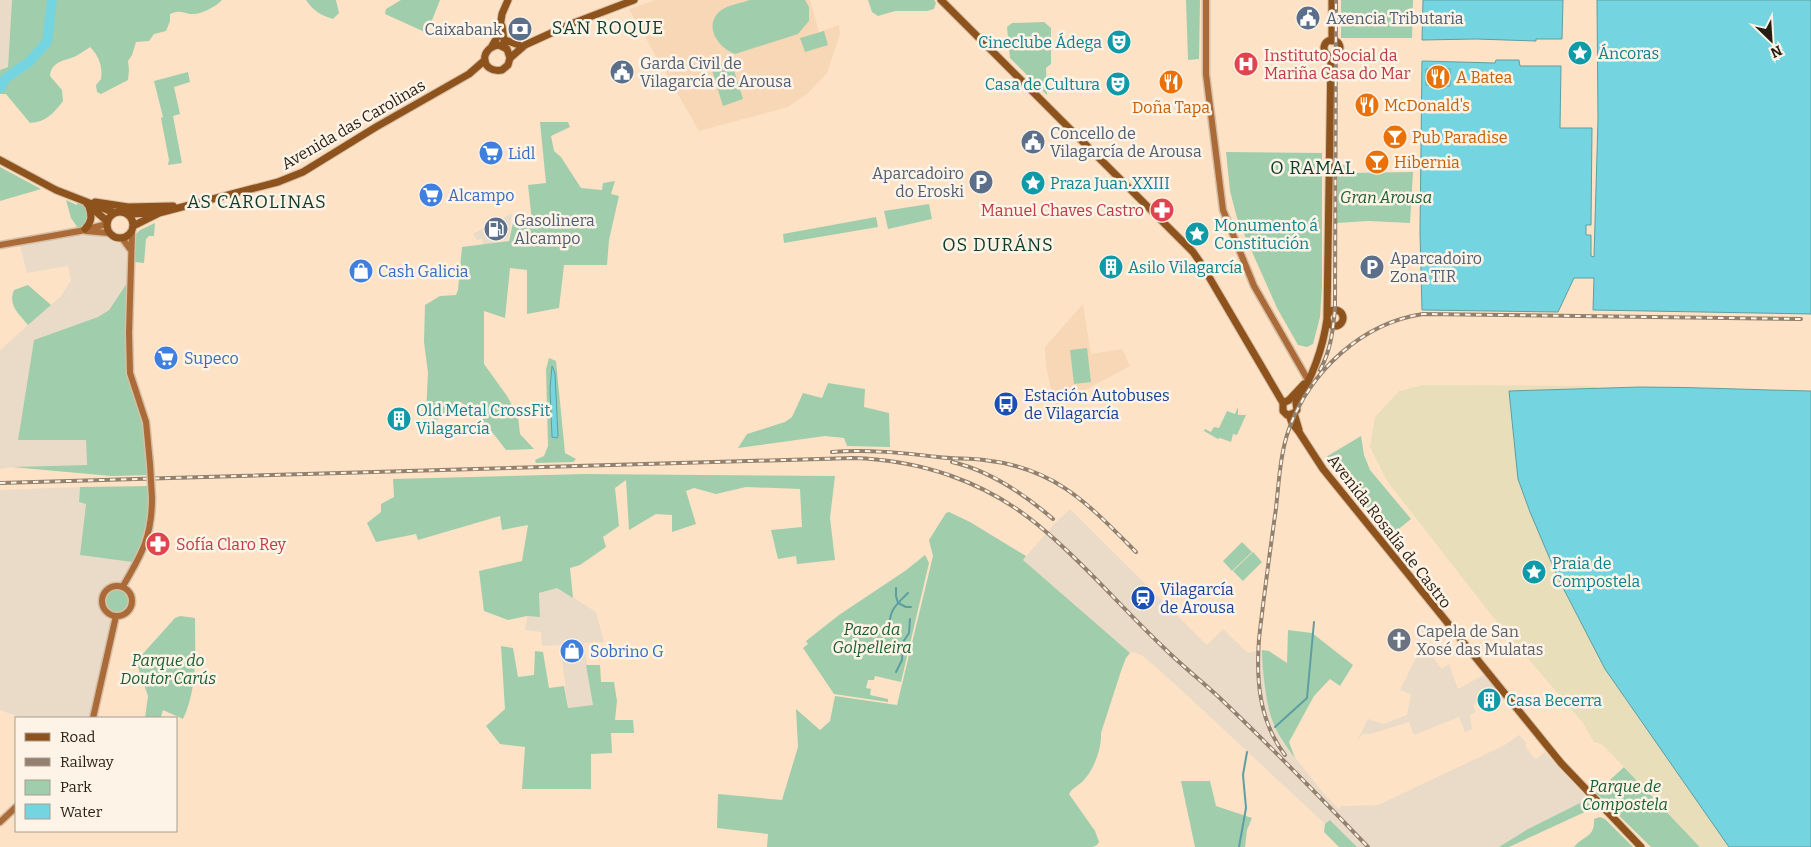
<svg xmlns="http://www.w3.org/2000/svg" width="1811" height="847" font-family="Bitter,serif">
	<rect width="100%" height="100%" fill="#fde2c6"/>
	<path fill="#e8dcc8" d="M512,213L509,236L506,240L483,245L482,239L477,240L473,234Z"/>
	<path fill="#eadbc8" d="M0,0H12L8,67L0,76Z
		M80,231L109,233L114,237L121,239L126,250L127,283L108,310L98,317L34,340L18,440H86L87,465L12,467L0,469V350L61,296L71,280L68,266L27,273L19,242Z
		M80,487L79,502L86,503L80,555L132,562L126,588L113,612L93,718H22L0,710V490Z
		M1070,509L1207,645L1223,629L1248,653L1262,650L1270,716L1282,741L1325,795L1339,809L1341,806L1378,805L1503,746L1519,735L1527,743L1525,746L1534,758L1537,759L1545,752L1588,799L1528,829L1499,847H1357L1331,820L1325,824L1177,686L1143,656L1134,652L1130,653L1023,560L1056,522Z
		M557,587L596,612L604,642L584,643L593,705L568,708L560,645L542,646L541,632L525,630L527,616L540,617L539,593Z
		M1418,639L1442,669L1449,664L1458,689L1487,673L1499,688L1478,698L1479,702L1473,705L1476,712L1470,715L1472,729L1465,732L1459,717L1414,735L1409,722L1371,734H1363L1357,741L1368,719L1383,724L1407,715L1411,694L1400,690L1416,658Z"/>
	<path fill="#f7d7b5" d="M656,0H810L819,32L839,25L840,34L827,73L808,93L788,107L699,131L629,9Z
		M1083,304L1091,354L1122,349L1130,366L1057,405L1051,389L1046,366L1045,347Z"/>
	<path fill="#a0cdab" d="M12,0H222C217,6 202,14 193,14C183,14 181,9 170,14V21L166,31L154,34L149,41L136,42L132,55L128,61L129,70L128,80L101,94L97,92L96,85L101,79C103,67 99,56 90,47C86,50 81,53 76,56C65,61 51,61 50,76L62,90L63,101C53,114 46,122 30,123L6,94H0V70L8,67Z
		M306,0H336L339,13L333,19C321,15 313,11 306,0Z
		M401,0H440L427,33L385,14L386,9Z
		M750,0H805L809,7V21L798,34L735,54C718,48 703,26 720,11C727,5 741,3 750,0Z
		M868,0H934L936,3L934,9L927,11H895L878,16L872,12Z
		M1186,0H1200L1199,59L1188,60Z
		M1341,0H1413L1412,38H1341Z
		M1044,22L1051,28V64L1046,68L1047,95L1010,58L1007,27L1012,23Z
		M824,31L828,45L805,52L800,38Z
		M731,61L743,99L723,106L711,67Z
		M188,72L190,82L174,87L180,114L173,116L182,163L168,165L169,160L161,118L163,117L154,81Z
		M540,122H568L570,127L551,136L554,151L561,157L581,188L602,190L603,183L615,181L611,194L619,196L609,240L607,265H564L559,308L527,314V270L510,268L505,318L484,311V364L507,396L518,416L520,434L534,449L506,450L485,423L461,402L434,422L433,412L426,413L428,373L424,342L425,305L440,296L456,295L458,290L462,247L509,241L513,223L532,221L528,185L546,183Z
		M1226,152L1322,153V286L1320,317L1313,344L1307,347L1298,345L1277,308L1237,218L1230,191Z
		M1338,165H1349V173L1413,172L1410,223L1368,221L1337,223Z
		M0,167L41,189L0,201Z
		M78,198L92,216L80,231L71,218L66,200L77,205Z
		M929,204L932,219L888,229L884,211Z
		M876,217L878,227L784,243L783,234Z
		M155,223L154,236H149L146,239L144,263L135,262V235L140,230Z
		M127,283L129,315L130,373L141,405L151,475L111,476L12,467L87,465L86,440H18L34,340L98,317L109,310Z
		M28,285L51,305L28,325C18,312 8,306 14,290Z
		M1087,348L1091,382L1074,384L1070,350Z
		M549,358L556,361L565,453L576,459L573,462L536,463L535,460L544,456L548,446L546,369Z
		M828,383L865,389L864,407L889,413L890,447L847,446L844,438L825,436L738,448L747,434L785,422L792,417L803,393L822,398Z
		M1238,407V415H1246L1237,435L1233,434L1231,442L1220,438L1218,439L1204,431L1205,429L1211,432L1214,427L1219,428L1227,411L1235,414Z
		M1361,436L1364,455L1370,470L1411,519L1390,536L1326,457Z
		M585,474L835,476L830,518L835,560L797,564L796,556L778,559L771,530L802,527L800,489L746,487L716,494L694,488L686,491L696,524L672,532V515L656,514L629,530L626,480L615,488L619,526L603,537L606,547L580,565L570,568L573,598L557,588L539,593L540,617L527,616L508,620L484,611L479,571L522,561L528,525L502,530L500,516L418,540L416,534L376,542L367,523L381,512V504L394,497L393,479Z
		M152,486L149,521L146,534L132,562L80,555L86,504L79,502L80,487Z
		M949,512L970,522L1026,556L1023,560L1130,653L1126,658L1122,668L1101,733C1102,748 1094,770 1083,781C1078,786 1072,788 1069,794L1095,831L1099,842L1097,845L1093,847H767L768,834L717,828L718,794L782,800L798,747L796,709L820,730L830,721L835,696L897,705L933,556L929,540L946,513Z
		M1242,542L1252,552L1232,571L1223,561Z
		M1253,552L1262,562L1243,581L1233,571Z
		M925,555L929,563L901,682L875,676L874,680H868L866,688L871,689L870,695L888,699V702L834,694L803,648L808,644L806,641L839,615L905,571Z
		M106 601a11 11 0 1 1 22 0a11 11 0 1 1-22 0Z
		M180,616L195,618C195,653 198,687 183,719L163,710L161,717L163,718H145L148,696L137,664L139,658L175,618Z
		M1288,630L1312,633L1353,665L1340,686L1330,679L1314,696L1289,742L1295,758C1285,745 1276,732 1271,717C1266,701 1262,667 1262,650L1269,651L1287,663Z
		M501,646L513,648L518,677L534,675L535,651L543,652L549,688L564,686L568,708L593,705L586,665H600L601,682H614L617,701L615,720H633L634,733H611L612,753L591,754V789H522L525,747L500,744L486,726L505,709Z
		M1624,767L1700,847H1651L1596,793Z
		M1181,781H1210L1216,806L1252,818L1247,830L1245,847H1195Z
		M1592,797L1600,805L1509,847H1499L1528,829Z
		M1600,817L1605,819L1633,847H1574C1584,835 1595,838 1594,819Z
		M1330,820L1357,847H1339L1324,832L1325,824Z"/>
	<path fill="#e8deb9" d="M1423,385L1595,386L1611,407L1799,847H1700L1603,745L1594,742L1583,723L1493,617L1387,481L1370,447L1375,417L1399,391Z"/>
	<path fill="#74d5e1" stroke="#5d9ea3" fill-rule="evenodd" d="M1423,0H1563L1562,39H1536V41L1476,39L1422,40Z
		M1597,0H1811V314L1593,310L1594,278H1574L1558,312L1422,310L1420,232L1422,61L1495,63L1496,60H1519L1520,66H1561L1560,128H1592L1591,225H1586V235H1591V256L1594,257L1598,119ZM1426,69H1450V86L1426,85Z
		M552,366L555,373L558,436L557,438L552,437L550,388Z
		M1640,387C1697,387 1754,390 1811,391V847H1729L1605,669L1558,578L1530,512L1518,479L1509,391Z"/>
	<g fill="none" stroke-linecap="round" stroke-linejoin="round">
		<path stroke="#5d9ea3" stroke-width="2" d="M896,588V596L898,603L906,607H911
			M890,624C889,610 898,603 908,593
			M896,672L902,660L903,642L909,633L910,619
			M1275,727L1307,698L1314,622
			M1239,847L1246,808L1243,775L1247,752"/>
		<path stroke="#74d5e1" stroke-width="10" d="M0,88L6,78L29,62L47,42L52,0"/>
		<defs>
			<path id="secondary" d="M1206,0V74L1223,210L1254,286L1308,380
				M86,231L109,233
				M132,232L129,333L130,373L146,422L150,464
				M122,238L130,249
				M0,245L80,231L107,224
				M102 601a15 15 0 1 1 30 0a15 15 0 1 1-30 0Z
				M123,586C142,554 152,536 152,498
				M93,718L116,616
				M0,822L16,807"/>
			<path id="primary" d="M941,0L1193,252L1202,265L1283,403V411L1287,415L1294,413
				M1332,0V41
				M502,26L505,48
				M505,40L519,45
				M1324 48a8 8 0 1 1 16 0a8 8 0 1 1-16 0Z
				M492,46L499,34L502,14L508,0
				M510,58L507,49L499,45C478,48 481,74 502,70L508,65L510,58L525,45L571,24L634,0
				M0,160L56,190L115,213
				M95,202L128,207L173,206
				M87,204L107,221
				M107 225a13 13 0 1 1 26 0a13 13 0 1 1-26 0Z
				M127,214L156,213
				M133,226L159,213L278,182L303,172L376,127L469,74L485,60
				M85,229C92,222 92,216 89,207
				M1327 318a8 8 0 1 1 16 0a8 8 0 1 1-16 0Z
				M1327,316L1331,56
				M1283,403L1289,400L1304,384
				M1289,415L1292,423L1299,432L1323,469L1561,763L1641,847
				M1299,430L1294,413L1297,410L1296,403C1312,379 1323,348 1327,319"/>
		</defs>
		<use href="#secondary" stroke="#d6bfa6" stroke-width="9"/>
		<use href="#primary" stroke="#d6bfa6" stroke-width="9"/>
		<use href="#secondary" stroke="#aa6b38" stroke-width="6"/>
		<use href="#primary" stroke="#8e521c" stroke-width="7"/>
		<defs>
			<path id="rail" d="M1320,370C1331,350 1333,330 1335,308L1336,0
				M832,452C867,449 903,453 938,457C953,459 968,458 984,460C1056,468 1088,504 1136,552
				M952,462C991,471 1024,494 1053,519
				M0,483L853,458C920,460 985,481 1038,525C1082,561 1120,606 1162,646C1182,666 1204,683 1224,702C1273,749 1321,798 1368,847
				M1285,755C1259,721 1256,680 1259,639C1264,595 1270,551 1276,508C1279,482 1280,454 1289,429C1310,371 1362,323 1423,314L1801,319"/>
		</defs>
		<use href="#rail" stroke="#93816d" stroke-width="4"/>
		<use href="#rail" stroke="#fdf3e7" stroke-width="2" stroke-dasharray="5.5" stroke-linecap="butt"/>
		<defs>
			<path id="secondary-bridge" d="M150,464L152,498"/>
		</defs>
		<use href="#secondary-bridge" stroke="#d6bfa6" stroke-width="9" stroke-linecap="butt"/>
		<use href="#secondary-bridge" stroke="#aa6b38" stroke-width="6"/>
	</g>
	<defs>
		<symbol id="civic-disc" viewBox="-11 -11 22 22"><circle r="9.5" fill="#5c6f8a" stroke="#fdf3e7"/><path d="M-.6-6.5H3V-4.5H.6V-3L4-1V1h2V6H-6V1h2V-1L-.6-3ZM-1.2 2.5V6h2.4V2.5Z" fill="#fff"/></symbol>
		<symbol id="bank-disc" viewBox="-11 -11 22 22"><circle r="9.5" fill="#5c6f8a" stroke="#fdf3e7"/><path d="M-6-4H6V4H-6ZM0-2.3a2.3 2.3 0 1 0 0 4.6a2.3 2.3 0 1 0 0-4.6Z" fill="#fff"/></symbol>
		<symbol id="theatre-disc" viewBox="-11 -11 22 22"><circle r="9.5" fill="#0f9aa8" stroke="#fdf3e7"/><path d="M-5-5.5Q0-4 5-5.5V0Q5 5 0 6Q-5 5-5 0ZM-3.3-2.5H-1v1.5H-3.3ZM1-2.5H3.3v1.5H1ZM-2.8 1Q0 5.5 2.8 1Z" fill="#fff"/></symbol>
		<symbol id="sight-disc" viewBox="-11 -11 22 22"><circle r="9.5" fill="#0f9aa8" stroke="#fdf3e7"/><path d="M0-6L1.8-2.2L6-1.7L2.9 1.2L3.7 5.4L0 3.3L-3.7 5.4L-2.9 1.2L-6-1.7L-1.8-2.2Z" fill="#fff"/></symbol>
		<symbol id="hospital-disc" viewBox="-11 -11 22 22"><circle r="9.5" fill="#e0444e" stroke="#fdf3e7"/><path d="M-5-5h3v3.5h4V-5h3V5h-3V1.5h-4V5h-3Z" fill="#fff"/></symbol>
		<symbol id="restaurant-disc" viewBox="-11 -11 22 22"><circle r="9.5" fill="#e8710a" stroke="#fdf3e7"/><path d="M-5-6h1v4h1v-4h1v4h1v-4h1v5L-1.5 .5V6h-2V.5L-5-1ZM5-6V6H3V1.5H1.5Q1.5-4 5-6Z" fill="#fff"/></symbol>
		<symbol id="bar-disc" viewBox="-11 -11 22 22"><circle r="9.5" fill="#e8710a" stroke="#fdf3e7"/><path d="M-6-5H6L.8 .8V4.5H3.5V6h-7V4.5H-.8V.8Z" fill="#fff"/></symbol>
		<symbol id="supermarket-disc" viewBox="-11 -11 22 22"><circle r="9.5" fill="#3f7fe0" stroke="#fdf3e7"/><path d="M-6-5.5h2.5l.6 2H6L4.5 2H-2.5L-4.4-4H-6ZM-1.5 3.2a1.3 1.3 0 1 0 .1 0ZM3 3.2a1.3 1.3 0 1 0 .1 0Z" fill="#fff"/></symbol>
		<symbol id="parking-disc" viewBox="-11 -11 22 22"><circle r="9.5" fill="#5c6f8a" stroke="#fdf3e7"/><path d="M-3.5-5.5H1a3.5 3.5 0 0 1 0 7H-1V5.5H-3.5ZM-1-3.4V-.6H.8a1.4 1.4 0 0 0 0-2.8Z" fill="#fff"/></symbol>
		<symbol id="pharmacy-disc" viewBox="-11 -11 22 22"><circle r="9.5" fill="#e0444e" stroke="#fdf3e7"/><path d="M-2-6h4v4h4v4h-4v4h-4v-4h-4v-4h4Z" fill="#fff"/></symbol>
		<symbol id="fuel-disc" viewBox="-11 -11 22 22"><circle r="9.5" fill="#5c6f8a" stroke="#fdf3e7"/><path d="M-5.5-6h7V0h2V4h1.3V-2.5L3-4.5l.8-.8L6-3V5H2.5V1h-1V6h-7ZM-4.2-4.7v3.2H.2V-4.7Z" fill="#fff"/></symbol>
		<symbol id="building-disc" viewBox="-11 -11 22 22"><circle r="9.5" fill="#0f9aa8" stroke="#fdf3e7"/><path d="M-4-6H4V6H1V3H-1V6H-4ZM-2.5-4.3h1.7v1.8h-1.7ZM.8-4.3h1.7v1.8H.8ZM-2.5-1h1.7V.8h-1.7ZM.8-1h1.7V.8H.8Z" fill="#fff"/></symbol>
		<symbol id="shop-disc" viewBox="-11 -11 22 22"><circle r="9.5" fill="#3f7fe0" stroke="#fdf3e7"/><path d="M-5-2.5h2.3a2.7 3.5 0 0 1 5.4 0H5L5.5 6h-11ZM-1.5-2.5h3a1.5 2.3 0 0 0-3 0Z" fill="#fff"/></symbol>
		<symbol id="bus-disc" viewBox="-11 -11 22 22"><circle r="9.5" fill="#1a4fb4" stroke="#fdf3e7"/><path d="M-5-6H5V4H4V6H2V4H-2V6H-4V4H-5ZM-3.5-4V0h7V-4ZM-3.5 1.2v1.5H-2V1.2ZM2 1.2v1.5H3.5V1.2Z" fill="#fff"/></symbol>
		<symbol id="station-disc" viewBox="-11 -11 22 22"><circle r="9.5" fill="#1a4fb4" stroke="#fdf3e7"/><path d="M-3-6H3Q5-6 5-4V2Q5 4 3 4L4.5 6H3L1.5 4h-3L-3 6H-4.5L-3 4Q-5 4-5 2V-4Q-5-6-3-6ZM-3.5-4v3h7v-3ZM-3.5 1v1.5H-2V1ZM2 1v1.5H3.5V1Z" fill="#fff"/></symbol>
		<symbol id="church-disc" viewBox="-11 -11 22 22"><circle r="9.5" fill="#6b7280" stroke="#fdf3e7"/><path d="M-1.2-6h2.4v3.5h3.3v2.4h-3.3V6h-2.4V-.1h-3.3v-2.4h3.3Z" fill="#fff"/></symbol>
	</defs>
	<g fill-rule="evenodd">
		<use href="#civic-disc" x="1294" y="4" width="28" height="28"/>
		<use href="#bank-disc" x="506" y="15" width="28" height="28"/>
		<use href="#theatre-disc" x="1105" y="28" width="28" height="28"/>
		<use href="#sight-disc" x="1566" y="39" width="28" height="28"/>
		<use href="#hospital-disc" x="1232" y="50" width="28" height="28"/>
		<use href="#civic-disc" x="608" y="58" width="28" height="28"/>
		<use href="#restaurant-disc" x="1424" y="63" width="28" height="28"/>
		<use href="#restaurant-disc" x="1157" y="68" width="28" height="28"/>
		<use href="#theatre-disc" x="1104" y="70" width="28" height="28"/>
		<use href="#restaurant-disc" x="1353" y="91" width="28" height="28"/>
		<use href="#bar-disc" x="1381" y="123" width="28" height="28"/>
		<use href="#civic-disc" x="1019" y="128" width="28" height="28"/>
		<use href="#supermarket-disc" x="477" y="139" width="28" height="28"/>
		<use href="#bar-disc" x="1363" y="148" width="28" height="28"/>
		<use href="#parking-disc" x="967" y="168" width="28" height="28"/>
		<use href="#sight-disc" x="1019" y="169" width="28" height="28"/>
		<use href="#supermarket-disc" x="417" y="181" width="28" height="28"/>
		<use href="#pharmacy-disc" x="1148" y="196" width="28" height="28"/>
		<use href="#fuel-disc" x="482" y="215" width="28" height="28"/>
		<use href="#sight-disc" x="1183" y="220" width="28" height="28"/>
		<use href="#building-disc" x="1097" y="253" width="28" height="28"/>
		<use href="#parking-disc" x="1358" y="253" width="28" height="28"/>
		<use href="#shop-disc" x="347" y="257" width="28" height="28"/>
		<use href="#supermarket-disc" x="152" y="344" width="28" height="28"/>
		<use href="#bus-disc" x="992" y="390" width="28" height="28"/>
		<use href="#building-disc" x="385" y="405" width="28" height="28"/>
		<use href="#pharmacy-disc" x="144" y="530" width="28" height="28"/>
		<use href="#sight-disc" x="1520" y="558" width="28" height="28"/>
		<use href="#station-disc" x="1129" y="584" width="28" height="28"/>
		<use href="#church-disc" x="1385" y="626" width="28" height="28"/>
		<use href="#shop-disc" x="558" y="637" width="28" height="28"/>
		<use href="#building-disc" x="1475" y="686" width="28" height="28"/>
	</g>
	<g text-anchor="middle" stroke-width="5" stroke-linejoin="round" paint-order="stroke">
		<g font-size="16" fill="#4e5e75" stroke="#fdf3e7" text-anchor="start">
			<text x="1326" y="24">Axencia Tributaria</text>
			<text x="502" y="35" text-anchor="end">Caixabank</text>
			<text x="640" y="69">Garda Civil de<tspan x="640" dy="18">Vilagarcía de Arousa</tspan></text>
			<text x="1050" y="139">Concello de<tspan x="1050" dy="18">Vilagarcía de Arousa</tspan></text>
			<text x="964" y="179" text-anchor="end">Aparcadoiro<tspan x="964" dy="18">do Eroski</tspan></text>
			<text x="514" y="226">Gasolinera<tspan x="514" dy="18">Alcampo</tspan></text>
			<text x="1390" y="264">Aparcadoiro<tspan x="1390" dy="18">Zona TIR</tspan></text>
		</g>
		<g font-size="16" fill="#0d838f" stroke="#fdf3e7" text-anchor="start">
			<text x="1102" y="48" text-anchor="end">Cineclube Ádega</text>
			<text x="1598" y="59">Áncoras</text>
			<text x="1100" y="90" text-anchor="end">Casa de Cultura</text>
			<text x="1050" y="189">Praza Juan XXIII</text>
			<text x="1214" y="231">Monumento á<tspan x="1214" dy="18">Constitución</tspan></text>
			<text x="1128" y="273">Asilo Vilagarcía</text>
			<text x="416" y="416">Old Metal CrossFit<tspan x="416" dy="18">Vilagarcía</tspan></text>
			<text x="1552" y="569">Praia de<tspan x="1552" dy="18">Compostela</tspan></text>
			<text x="1506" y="706">Casa Becerra</text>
		</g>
		<g font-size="16" fill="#be3a42" stroke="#fdf3e7" text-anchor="start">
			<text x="1264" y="61">Instituto Social da<tspan x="1264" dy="18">Mariña Casa do Mar</tspan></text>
			<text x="1144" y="216" text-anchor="end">Manuel Chaves Castro</text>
			<text x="176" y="550">Sofía Claro Rey</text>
		</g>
		<g font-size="16" fill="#c56008" stroke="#fdf3e7" text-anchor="start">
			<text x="1456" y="83">A Batea</text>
			<text x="1384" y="111">McDonald's</text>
			<text x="1171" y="113" text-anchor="middle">Doña Tapa</text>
			<text x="1412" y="143">Pub Paradise</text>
			<text x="1394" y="168">Hibernia</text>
		</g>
		<g font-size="16" fill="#271e13" stroke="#fdf3e7">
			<text transform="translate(353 124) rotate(-30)" y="6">Avenida das Carolinas</text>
			<text transform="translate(1390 531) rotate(52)" y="6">Avenida Rosalía de Castro</text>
		</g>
		<g font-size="16" fill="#366cbe" stroke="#fdf3e7" text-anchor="start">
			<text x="508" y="159">Lidl</text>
			<text x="448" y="201">Alcampo</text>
			<text x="378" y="277">Cash Galicia</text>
			<text x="184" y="364">Supeco</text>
			<text x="590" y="657">Sobrino G</text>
		</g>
		<g font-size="16" font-style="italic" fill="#195f33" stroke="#fdf3e7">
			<text x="1386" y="203">Gran Arousa</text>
			<text x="872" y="635">Pazo da<tspan x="872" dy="18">Golpelleira</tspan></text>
			<text x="168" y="666">Parque do<tspan x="168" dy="18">Doutor Carús</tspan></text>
			<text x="1625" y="792">Parque de<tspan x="1625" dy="18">Compostela</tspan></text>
		</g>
		<g font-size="16" fill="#164399" stroke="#fdf3e7" text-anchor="start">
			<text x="1024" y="401">Estación Autobuses<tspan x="1024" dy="18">de Vilagarcía</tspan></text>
			<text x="1160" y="595">Vilagarcía<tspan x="1160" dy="18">de Arousa</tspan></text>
		</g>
		<g font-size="16" fill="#5b616d" stroke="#fdf3e7" text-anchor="start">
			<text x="1416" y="637">Capela de San<tspan x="1416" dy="18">Xosé das Mulatas</tspan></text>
		</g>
		<g font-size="18" letter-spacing="1" fill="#0c3c2a" stroke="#fdf3e7">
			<text x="608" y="34">SAN ROQUE</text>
			<text x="1313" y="174">O RAMAL</text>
			<text x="257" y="208">AS CAROLINAS</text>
			<text x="998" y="251">OS DURÁNS</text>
		</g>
	</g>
	<rect x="15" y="717" width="162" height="115" fill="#fdf3e7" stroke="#a79e92"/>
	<rect x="25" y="733" width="25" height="8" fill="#8e521c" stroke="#a79e92"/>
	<text x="60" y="742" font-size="15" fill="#271e13">Road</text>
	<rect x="25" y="758" width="25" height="8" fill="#93816d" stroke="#a79e92"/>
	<text x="60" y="767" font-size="15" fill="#271e13">Railway</text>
	<rect x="25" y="780" width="25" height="15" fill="#a0cdab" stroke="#a79e92"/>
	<text x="60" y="792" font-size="15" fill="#271e13">Park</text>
	<rect x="25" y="804" width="25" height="15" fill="#74d5e1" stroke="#a79e92"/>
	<text x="60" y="817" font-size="15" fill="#271e13">Water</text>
	<g transform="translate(1771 40) rotate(155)" stroke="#fdf3e7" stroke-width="4" paint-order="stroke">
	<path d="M0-4L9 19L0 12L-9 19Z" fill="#271e13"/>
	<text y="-8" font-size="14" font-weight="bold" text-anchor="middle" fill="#271e13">N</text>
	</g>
</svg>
